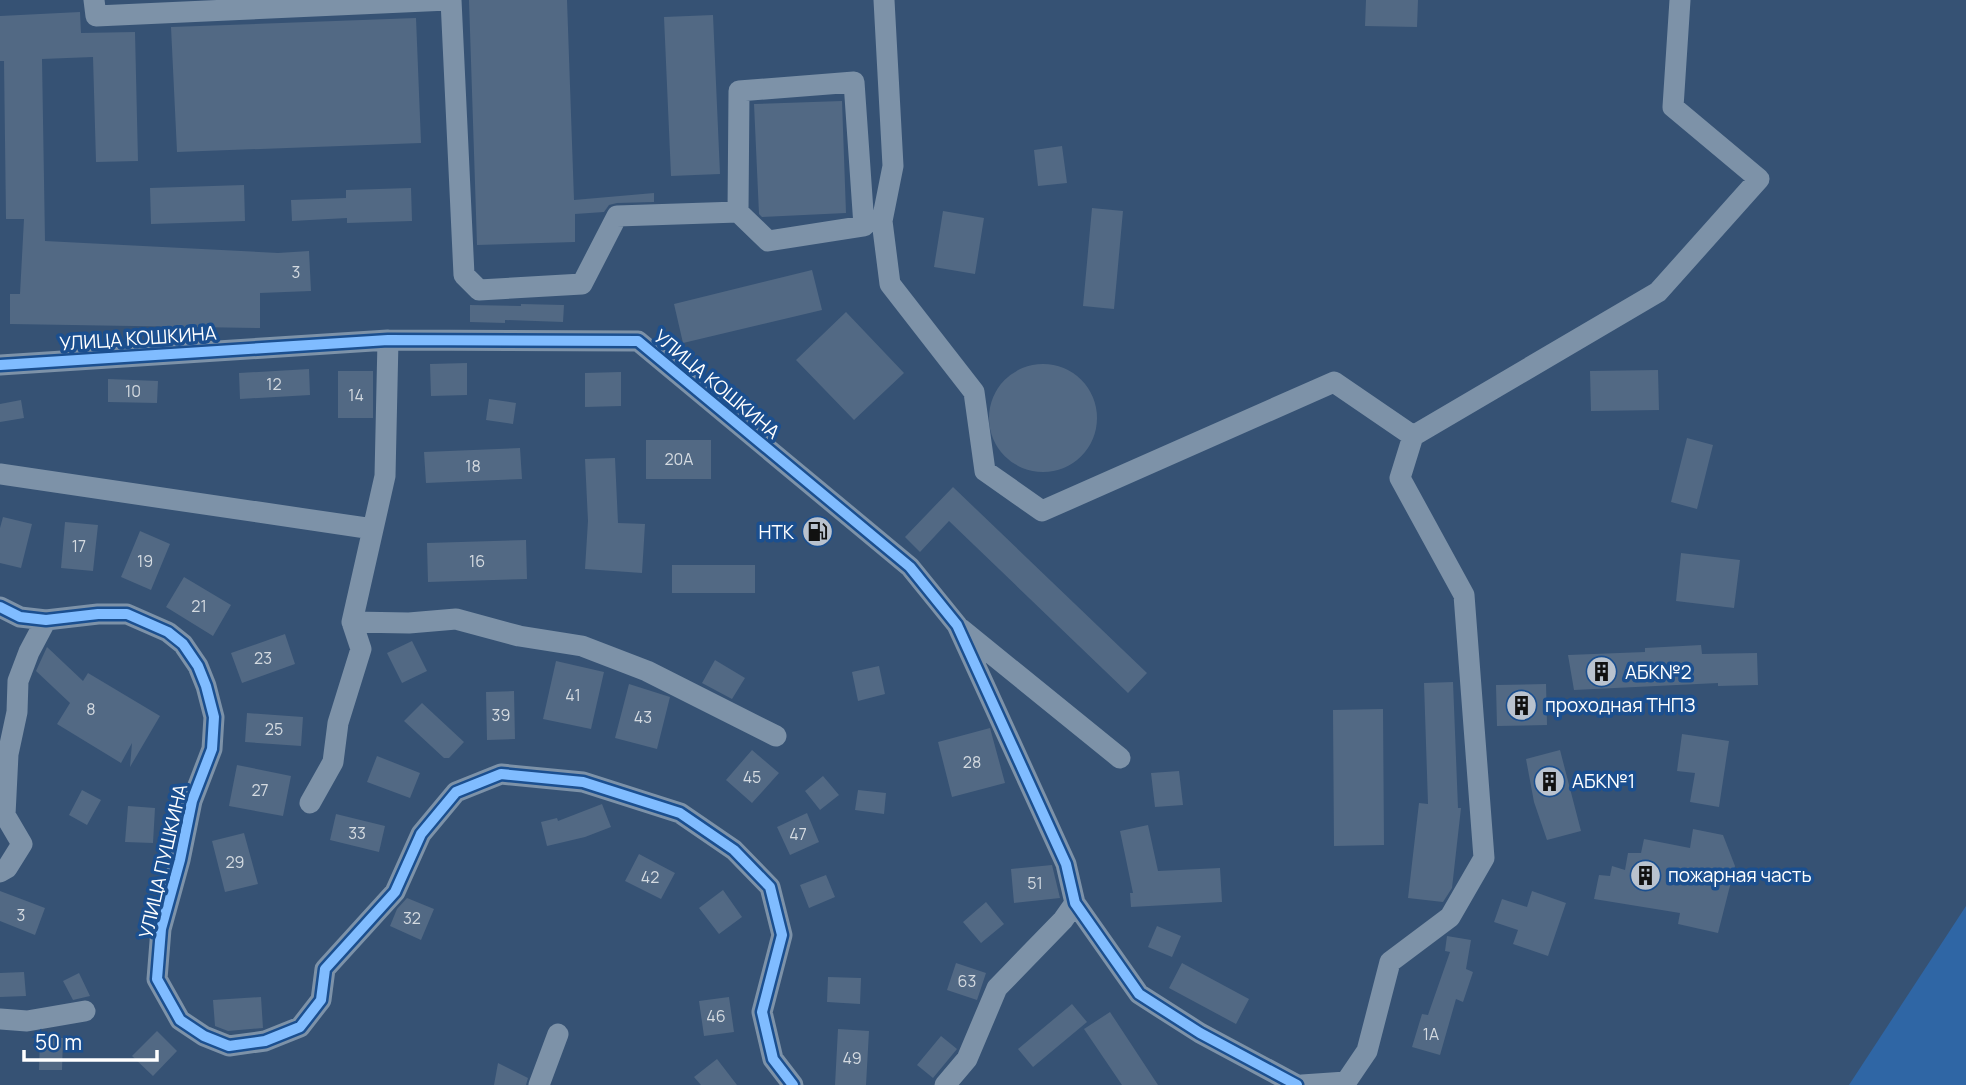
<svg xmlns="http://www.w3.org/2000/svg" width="1966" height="1085" font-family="Manrope,sans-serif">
	<rect width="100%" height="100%" fill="#365274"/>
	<path fill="#2f66a5" d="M1966,906V1085H1849Z"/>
	<path fill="#526984" d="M469,0H567L574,200L654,193V202L617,203L609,205L604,212L575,214V242L477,245Z
		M1366,0H1418L1417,27L1365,26Z
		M80,12L81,33L135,32L138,161L96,162L93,57L42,59L45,241L278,253L309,251L311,291L260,293V328L10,324V294H20L24,219H6L4,61H0V16Z
		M713,15L720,174L671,176L664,17Z
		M416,18L421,143L177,152L171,27Z
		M842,101L846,213L762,217L759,214L754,104Z
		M1062,146L1067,183L1038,186L1034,150Z
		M244,185L245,221L151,224L150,188Z
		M411,188L412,221L347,223V218L292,221L291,200L346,198V190Z
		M1092,208L1123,211L1114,309L1083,306Z
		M943,211L984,218L975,274L934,267Z
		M812,270L822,310L683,343L674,304Z
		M521,304L564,305L563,322L505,320V323L470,322V305L521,306Z
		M846,312L904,373L854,420L796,360Z
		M467,363V395L431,396L430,364Z
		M989 418a54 54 0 1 1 108 0a54 54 0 1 1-108 0Z
		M309,369L310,395L240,399L239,373Z
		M1658,370L1659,410L1591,411L1590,371Z
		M338,371H373V418H338Z
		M621,372V406L585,407V373Z
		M108,379L158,381L157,403L108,402Z
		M489,399L516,403L513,424L486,420Z
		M21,400L24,418L0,422V404Z
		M1687,438L1713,445L1697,509L1671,502Z
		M646,440H711V479H646Z
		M520,448L522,479L426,483L424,452Z
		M615,458L618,523L645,524L642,573L585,569L588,521L585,459Z
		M953,487L1147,673L1128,693L949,521L920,552L905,537Z
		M3,517L32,524L21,568L0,563V528Z
		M65,522L98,525L93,571L61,568Z
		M140,531L170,544L151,590L121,577Z
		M526,540L527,579L428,582L427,543Z
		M1681,553L1740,560L1734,608L1676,601Z
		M672,565H755V593H672Z
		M184,577L231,605L213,636L166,607Z
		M285,634L295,664L242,683L231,653Z
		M412,641L427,671L402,683L387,653Z
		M1701,645L1702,654L1757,653L1758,685L1718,686V683L1574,690L1568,655L1645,652V648Z
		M47,647L83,681L88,673L160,716L130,767L132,743L121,763L57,724L70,703L36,671Z
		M715,660L745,678L732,699L702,683Z
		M556,661L604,672L591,729L543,719Z
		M879,666L885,694L858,701L852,672Z
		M1453,682L1458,808H1461L1452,888L1443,902L1408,898L1419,803L1428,804L1424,683Z
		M629,684L670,697L657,749L615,738Z
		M1546,684L1547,725L1497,726L1496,685Z
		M514,691L515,739L487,740L486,692Z
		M422,703L464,742L449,758H444L404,721Z
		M1383,709L1384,845L1334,846L1333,710Z
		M247,713L303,717L301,746L245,742Z
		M990,728L1005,783L952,797L938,742Z
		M1682,734L1729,741L1719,807L1690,802L1695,773L1677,771Z
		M752,750L779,773L752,803L726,780Z
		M1560,750L1581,831L1547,840L1534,802L1526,759Z
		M377,756L420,773L410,798L367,782Z
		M237,765L291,776L283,816L229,806Z
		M1179,771L1183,805L1155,807L1151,773Z
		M823,776L839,795L820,810L805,791Z
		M82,790L101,800L87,825L69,815Z
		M858,790L886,793L884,814L855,810Z
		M602,804L611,827L585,837L547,846L541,822L557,818L558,821Z
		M128,806L155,808L153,843L125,842Z
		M807,813L819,842L790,855L777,827Z
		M336,814L385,826L379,852L330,840Z
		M1148,825L1158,871L1220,868L1222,902L1131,907L1130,893H1133L1120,831Z
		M1693,829L1723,835L1735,866L1718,933L1678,924L1680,913L1594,899L1599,875L1610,876L1612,866L1625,870L1628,853H1641L1644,839L1690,848Z
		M244,833L258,884L225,892L212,841Z
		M639,854L675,873L661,899L625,881Z
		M1052,865L1060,898L1014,903L1011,869Z
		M826,875L835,897L809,908L800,885Z
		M723,890L742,917L719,934L699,908Z
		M0,891L45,908L35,935L0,921Z
		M1532,891L1566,903L1548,956L1513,944L1518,930L1494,922L1502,899L1527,907Z
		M407,898L434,909L421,940L390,926L397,909Z
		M986,902L1004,924L981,943L963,922Z
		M1157,926L1181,936L1172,957L1148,947Z
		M1447,936L1471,940L1466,969L1473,972L1463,1002L1456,999L1440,1055L1412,1047L1422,1014L1428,1015L1450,952L1445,951Z
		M956,963L986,973L977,1000L947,990Z
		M1182,963L1249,999L1236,1024L1169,988Z
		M24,972L26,996L0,997V973Z
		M79,973L90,996L73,1000L63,981Z
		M828,977L861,978L860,1004L827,1002Z
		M261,997L263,1028L228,1031L215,1026L213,1000Z
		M729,997L734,1032L704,1036L699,1001Z
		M1072,1004L1087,1022L1033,1067L1018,1049Z
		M1110,1012L1158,1085H1122L1084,1029Z
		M838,1029L869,1031L866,1085H835Z
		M157,1031L177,1051L153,1076L132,1056Z
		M941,1036L957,1049L933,1078L917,1065Z
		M40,1037L63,1038L62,1070H39Z
		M717,1059L737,1085H701L694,1077Z
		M498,1063L528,1078L526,1085H494Z"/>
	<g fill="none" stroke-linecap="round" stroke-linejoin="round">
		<path stroke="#7d92a8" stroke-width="21" d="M94,0L96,16L448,0
			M451,0L464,275L479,290L582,284L617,216L738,212L768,241L864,226L854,82L739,91L738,212
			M884,0L893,166L882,221L890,284L974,392L985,471L1042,511L1334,382L1413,436L1400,478L1464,595L1484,858L1450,917L1390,962L1367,1051L1346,1082L1302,1085
			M0,365L388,340L638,341L910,567L957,625L1066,864L1075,903L1139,994L1200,1033L1297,1085
			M1413,436L1658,292L1759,179L1673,107L1680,0
			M0,474L373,529
			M0,607L20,617L46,620L98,614H127L168,632L183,644L198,666L206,686L214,717L212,749L192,801L180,860L161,929L157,979L180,1020L204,1036L229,1046L265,1041L300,1027L321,1000L325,969L395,892L421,834L456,792L501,774L583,782L680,813L734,850L770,887L782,935L762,1012L773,1059L793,1085
			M352,622L409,623L456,619L519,636L582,646L647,671L776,736
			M961,629L1120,758
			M310,803L333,762L338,723L361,649L352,622L385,476L388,340
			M0,872L7,868L22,844L5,815L8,754L17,712L18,681L29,652L46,620
			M0,1019L27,1021L85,1011
			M539,1085L558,1034
			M945,1085L967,1059L997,988L1063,920L1075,903"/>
		<defs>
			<path id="cycleway" d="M0,365L388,340L638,341L910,567L957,625L1066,864L1075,903L1139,994L1200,1033L1297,1085
				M0,607L20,617L46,620L98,614H127L168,632L183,644L198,666L206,686L214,717L212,749L192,801L180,860L161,929L157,979L180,1020L204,1036L229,1046L265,1041L300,1027L321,1000L325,969L395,892L421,834L456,792L501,774L583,782L680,813L734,850L770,887L782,935L762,1012L773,1059L793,1085"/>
		</defs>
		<use href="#cycleway" stroke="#1b4f8f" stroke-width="15"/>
		<use href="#cycleway" stroke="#80bcff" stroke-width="10"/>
	</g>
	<defs>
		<symbol id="fuel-disc" viewBox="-11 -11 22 22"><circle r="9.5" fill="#b9c2ce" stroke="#1b4f8f"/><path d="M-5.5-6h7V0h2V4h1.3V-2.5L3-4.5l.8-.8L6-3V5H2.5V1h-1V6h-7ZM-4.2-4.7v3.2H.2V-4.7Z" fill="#111"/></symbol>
		<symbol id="building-disc" viewBox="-11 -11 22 22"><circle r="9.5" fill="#b9c2ce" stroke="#1b4f8f"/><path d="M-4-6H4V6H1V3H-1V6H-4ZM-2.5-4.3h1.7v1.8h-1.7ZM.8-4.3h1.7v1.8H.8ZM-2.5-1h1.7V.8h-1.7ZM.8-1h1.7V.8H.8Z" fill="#111"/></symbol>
	</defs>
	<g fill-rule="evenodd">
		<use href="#fuel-disc" x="800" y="514" width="35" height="35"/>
		<use href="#building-disc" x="1584" y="654" width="35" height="35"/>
		<use href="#building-disc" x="1504" y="688" width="35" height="35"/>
		<use href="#building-disc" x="1532" y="764" width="35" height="35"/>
		<use href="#building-disc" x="1628" y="858" width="35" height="35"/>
	</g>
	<g text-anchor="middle" stroke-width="7" stroke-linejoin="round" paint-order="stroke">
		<g font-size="16" fill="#d4dae0">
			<text x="296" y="278">3</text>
			<text x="274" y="390">12</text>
			<text x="133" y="397">10</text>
			<text x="356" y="401">14</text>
			<text x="679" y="465">20А</text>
			<text x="473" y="472">18</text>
			<text x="79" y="552">17</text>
			<text x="145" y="567">19</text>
			<text x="477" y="567">16</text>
			<text x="199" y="612">21</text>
			<text x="263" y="664">23</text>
			<text x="573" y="701">41</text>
			<text x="91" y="715">8</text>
			<text x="501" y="721">39</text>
			<text x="643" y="723">43</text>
			<text x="274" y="735">25</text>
			<text x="972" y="768">28</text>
			<text x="752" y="783">45</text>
			<text x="260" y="796">27</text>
			<text x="357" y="839">33</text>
			<text x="798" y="840">47</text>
			<text x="235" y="868">29</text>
			<text x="650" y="883">42</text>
			<text x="1035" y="889">51</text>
			<text x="21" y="921">3</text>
			<text x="412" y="924">32</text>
			<text x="967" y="987">63</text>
			<text x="716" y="1022">46</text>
			<text x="1431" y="1040">1А</text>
			<text x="852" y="1064">49</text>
		</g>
		<g font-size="19" fill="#fff" stroke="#1b4f8f">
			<text transform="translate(138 338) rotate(-4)" y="7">УЛИЦА КОШКИНА</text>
			<text transform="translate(717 384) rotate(40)" y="7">УЛИЦА КОШКИНА</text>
			<text transform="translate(163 861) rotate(-77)" y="7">УЛИЦА ПУШКИНА</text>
		</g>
		<g font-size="19" fill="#fff" stroke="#1b4f8f" text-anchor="start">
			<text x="794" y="539" text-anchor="end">НТК</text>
			<text x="1625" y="679">АБК№2</text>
			<text x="1545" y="712">проходная ТНПЗ</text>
			<text x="1572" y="788">АБК№1</text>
			<text x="1668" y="882">пожарная часть</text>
		</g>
	</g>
	<path d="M24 1050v10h133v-10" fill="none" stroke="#ffffff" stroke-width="3.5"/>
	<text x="35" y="1050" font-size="21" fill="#ffffff" stroke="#1b4f8f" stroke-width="5" paint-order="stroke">50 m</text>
</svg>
